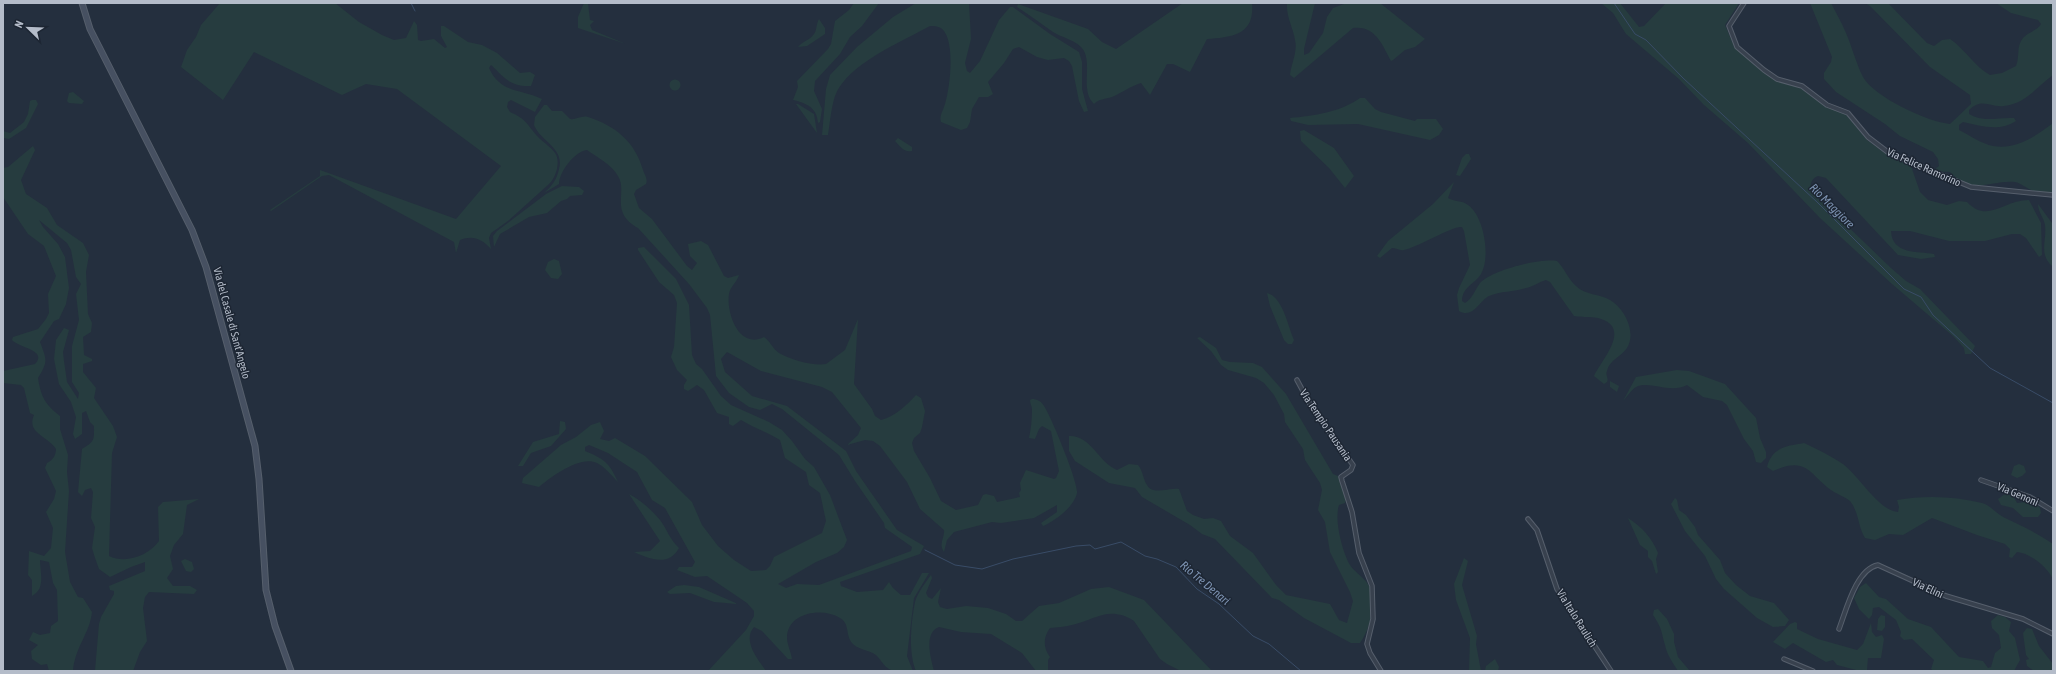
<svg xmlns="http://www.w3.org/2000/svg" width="2056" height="674" font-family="'Asap Condensed',sans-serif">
	<rect width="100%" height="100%" fill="#242f3e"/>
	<path fill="#263c3f" d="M220,3H335L359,22L382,35L394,40L406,38L414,21L417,25L418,40L421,41L434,39L445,48L447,47L441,36V26H444L468,42L482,45L497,53L520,73L530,72L535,75L531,86C510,87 505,78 491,65L489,68C501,94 520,88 542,99L535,112L511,100L508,102L507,107L510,112C528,120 526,124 539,138C544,143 551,147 555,153C561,161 556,178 549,184L508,221L491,233L489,238L491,249C482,239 473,235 460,240L456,253L454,242L329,175L322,176L271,211L270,210L320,176V170L456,219L501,166L397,89L366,84L342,95L254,52L223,100L181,67L187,50L196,37L201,25Z
		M584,3H588L590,20L594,21L590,25L592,30L626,44L578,28V17Z
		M854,3H879L862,26L850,37L840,54L815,81L814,91L822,109L820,122L818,123C817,108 807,103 793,100L798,87L797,81L828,49L831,44L835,21L849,10Z
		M916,3H969L971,39L965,63L967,71L970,73L980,61L999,20L1010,7H1013L1050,34L1079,52L1082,62V89L1088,111L1084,112L1079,101L1072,66L1069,61L1064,58L1048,60L1037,57L1019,47L1013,49L1004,63L988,82L993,94L988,97H979L972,109L970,122L967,128L961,130L941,122C939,116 943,111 945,104C950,87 955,46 944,31C940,26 935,26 930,26C901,42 847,64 835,96C831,108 830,123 828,135H822L826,89L830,75L857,47L893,17Z
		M1183,3H1252C1255,35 1232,37 1207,39L1190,72L1173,64H1167L1150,95L1141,83C1129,87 1123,92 1112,97C1105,99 1099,99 1094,104C1080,91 1092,66 1084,51C1078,40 1062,38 1053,32C1041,24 1030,15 1017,7L1018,4L1088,29L1102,42L1116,49Z
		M1287,3H1315L1304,49V55L1309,53L1323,33L1327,17L1333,8L1347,3H1380L1425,39L1415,47L1405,50L1393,60L1391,61C1382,44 1375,25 1353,28L1294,78L1290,75C1291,64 1298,51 1295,40C1293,27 1286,17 1287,3Z
		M1601,3H1620L1639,27L1644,26L1666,3H1739L1725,25L1734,46L1758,68L1773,78L1802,89L1828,108L1845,113L1867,140L1882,151L1911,166L1920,192L1928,200L1947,205L1959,201L1967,202C1988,224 2003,200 2029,200L2041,223L2042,255L2039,257L2026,238L2020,234H2012L1985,241H1949L1910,231H1891C1892,255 1918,251 1934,254L1935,257L1921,259L1898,255L1826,178L1818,176C1811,179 1809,185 1812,192L1891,268L1906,281L1920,289L1975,346L1971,354H1965L1964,348L1953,336L1892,284L1820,218L1748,143L1704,105L1679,79L1626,34L1613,13Z
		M1810,3H1831C1836,13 1842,23 1846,33C1852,47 1856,63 1863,77C1874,97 1928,122 1950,124L1971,104L1970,95L1930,67L1870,6L1865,3H1888L1927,43L1934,46L1942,40L1950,39C1965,49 1975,67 1990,75L2002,73L2016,66C2020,57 2016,46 2023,38C2028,32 2037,31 2041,24L2038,20L2011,13L1996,3H2053V75C2036,87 2027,103 2004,106C1990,108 1983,97 1969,110V114C1984,123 1998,117 2014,118L2016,121C1999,132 1981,126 1963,122L1959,125V130C1969,135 1982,144 1993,146C2016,150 2036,136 2053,123V193C2046,193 2037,193 2031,190C2026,188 2021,183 2015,182C1990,180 1971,196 1950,172C1944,171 1941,173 1935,169L1939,166L1938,159L1933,152L1900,136L1885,124L1836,92L1824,79V73L1831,62L1832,57Z
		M819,19L825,28V34L807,46L798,47C803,41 810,40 814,34C817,30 816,24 819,19Z
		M669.5 85a5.5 5.5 0 1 1 11 0a5.5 5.5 0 1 1-11 0Z
		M73,92L84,101L82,104L69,103L67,101L69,93Z
		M1360,98H1365L1375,109L1381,112L1415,121L1417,119H1436L1443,129L1439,135L1430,140L1358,124L1308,125L1291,121L1290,118C1313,116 1341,112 1360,98Z
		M32,100H36L38,104L26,128L9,139L4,138L3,131L10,133L24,122L28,114L30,101Z
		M796,104H798L814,114L817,133Z
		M544,105H547L552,111H562L570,119C576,120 582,115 588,117C616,126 635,142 643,170C645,176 648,179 646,184L636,190L634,194L639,208L652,219L687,266L692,270L697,263L690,256L688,244L701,241L708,245L724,276L728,278L739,275C737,282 730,287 729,294C726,313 739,350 764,337C770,341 773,349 779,353C791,360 813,366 826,364L845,350L858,319L854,384L872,409L875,416L881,420C894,417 907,405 916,395L921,398L925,411L922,427L920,433L914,438L912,443L914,451L930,478L941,501L956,510L978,505L983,495L986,494L994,496L997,502L1020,497L1019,493L1021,490L1020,483L1026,470L1054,479L1056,478L1059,471L1051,431L1042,426L1039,429L1035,439L1029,438C1031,429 1032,419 1032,409C1032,406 1030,404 1030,400L1032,399C1037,399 1041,401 1044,406C1051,416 1079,484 1077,493C1074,507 1055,521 1043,526L1041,523L1057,512V505L1034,518L1001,523L992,522L954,532L947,540L944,552C938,544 945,538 944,530L920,509L907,482L880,446L873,441L865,440L847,445L858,435L861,428L832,392L822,387L761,371L727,352L721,359L725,372L752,396L787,406L846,451L856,471L897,530L924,546L920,554L840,582L841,586L857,592L883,590L889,582L893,588L901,595H910L922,573H929L914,598L907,656L913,671C907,671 900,672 894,671C885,669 882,661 876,655C868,649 855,650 850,640C846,632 849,623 840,618C823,607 787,612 787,638C787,644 791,652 792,659H788L762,631L754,627C742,641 758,659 766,671H708L746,630L754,616V611L747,603L707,576L695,577L677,570L679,567H692L695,562L665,508L652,500L637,472L608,453L589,445L585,447V451C604,459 609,462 618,482C612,476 605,467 597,463C580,455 551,477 539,487L522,483L523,478L561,445L576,437L591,425L600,422L604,431L600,439L609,441L615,438L645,456L692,502L702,525L718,546L734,560L751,571L766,570L770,566L774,557L822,533L826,521L820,493L809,485L806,472L785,458L780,440C767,432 754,428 741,420L733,426L729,424V417L717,413L704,390L697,385L688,391L684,389V385L687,380L677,370L671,357L674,347L677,303L674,295L659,282L638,250V248L644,247L676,279L689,305L692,355L696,364L702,369L721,396L731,405L769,422L782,430L792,441L805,459L814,467L830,495L847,540L844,547L837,553L816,562L778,584L786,588L797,584L819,585L911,551L912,547L885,528L884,523L855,481L839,455L782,409L772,404L760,410L749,407L729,393L716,376L710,315L707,308L689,284L638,228C609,212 628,192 618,176C612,165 597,157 587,150C575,151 559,172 559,184L544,193C552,186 557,179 559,169C565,148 540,141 534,125L535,117Z
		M1304,130L1334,148L1354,176L1345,188L1329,168L1301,141L1300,131Z
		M898,138L912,147V151C904,153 900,146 895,141Z
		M33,146L35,150L21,180L26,194L47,208L57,225L83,243L89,255L86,272L88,314L92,323L91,332L83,337L84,355L92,359V361L83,364V372L96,388L94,398L113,426L117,437L112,453L109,556C126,564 148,556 159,541L158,507L163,502L199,499L187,505L183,534L174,545L170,556L173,569L167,578L173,586H190L197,590L194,594L149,592L145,597L143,608L147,641L140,652L133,671H95L99,624L101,617L114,594V591L110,590L109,586L145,571V562L131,567L110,577L99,569L95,558L92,548L95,527L91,518L93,492L91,488L85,490L82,496L78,492L82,449C95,441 94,440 94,426L90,422L86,411L82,413V434L75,439L73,434L76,417L71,402L59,384L54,359L56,340L64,328L69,330L63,352L64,361L67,382L78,399L79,393L72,382V346L79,320L76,294L81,284L76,277L71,250L67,243L39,220L43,227L58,244L65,257L69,288L66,304L59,319L54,321L40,342C47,360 48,362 38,378C41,397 45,404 60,416V429L68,455L67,472L69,491L65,552L70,582L78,597L83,598L92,612C90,633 75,647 73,671H49L47,664L41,665L32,659L31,651L38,645L29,640L33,632L40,635L50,633L51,626L58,621L57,590L53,583L49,562L40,560C40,572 46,589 32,596V580L28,575L29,551L44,556L51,548L53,528L46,512L54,499L56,491L45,468L47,463C53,460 56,455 56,449C48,436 26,433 34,415L30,413L24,388L21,385L3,383V371L35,364C48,350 19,348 12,340L13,337L38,329L46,319L49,313L48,294L56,276L44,246L28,234L3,197V168L8,167Z
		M1466,154H1469L1471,159L1460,176L1456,175L1462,158Z
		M1454,182L1448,198C1454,202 1462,200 1468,205C1484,216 1491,257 1481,274C1475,284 1462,287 1462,301L1465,303C1472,299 1475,290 1480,283C1492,270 1540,258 1557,261C1565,269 1568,279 1576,286C1585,295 1600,294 1610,300C1624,308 1637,332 1627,348C1622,356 1609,360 1607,371C1605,375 1609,378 1607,382L1604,384L1594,376C1600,362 1632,329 1601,319C1593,316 1583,318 1574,316L1550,282L1546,280C1538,282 1533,287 1526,288C1514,292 1500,291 1489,296C1479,301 1473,319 1459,311L1457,295L1459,288L1470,265L1464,231L1462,227C1452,226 1418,247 1404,250C1400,251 1396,248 1392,248L1380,258L1377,256L1388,241L1433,204Z
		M562,186L579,187L584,191L582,195L570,196L567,199L561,201L547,213L529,217L500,234L494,247L493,236L497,231L546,194Z
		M2038,204L2052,223L2053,267C2038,254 2047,242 2045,225C2044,218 2038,212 2038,204Z
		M554,259L559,261L562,274L558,279L551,278L545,270L548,262Z
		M1267,293C1283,297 1288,327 1294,340L1292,344H1288L1284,340L1270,306Z
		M1200,337L1216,348L1222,360L1230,362L1253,363L1262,367L1286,394L1333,474L1338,476L1346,499L1345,503L1339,505C1334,519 1342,551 1350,565C1355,573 1366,578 1370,588C1377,606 1370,628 1360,643H1351L1304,618L1279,600L1272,598L1215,539L1202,534L1190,525L1142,497L1135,488L1109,483L1075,461L1069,451V436C1091,435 1098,462 1117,470L1129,464L1138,465C1143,471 1143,479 1147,485C1153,496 1170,487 1179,489L1187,511L1193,515L1204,519L1213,518L1221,521L1230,536L1253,553L1276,585L1286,595L1330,604L1339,620L1347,623L1353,601L1350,592L1330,552L1325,522L1318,510L1322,490L1320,483L1305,460L1303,449L1285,422L1284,414L1274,395L1264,383L1256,378L1228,370L1221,365L1211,351L1197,338Z
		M1677,370L1689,371L1725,384L1756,418L1760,438L1766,452V458L1761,463L1756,462L1753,451L1744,439L1727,405L1722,401L1703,397L1687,385C1670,394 1649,380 1636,387C1631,390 1627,397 1623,401L1636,377Z
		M1610,381L1619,386L1617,392L1610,387Z
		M560,421L565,422L566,429L551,446L531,453L523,466H518L533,442L559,434Z
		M1804,443C1817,449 1831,456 1843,464C1859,476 1879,511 1898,512L1899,507L1897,500C1924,495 1955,496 1982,503C1992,506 1996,514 2005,518C2022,526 2037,533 2053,544V580C2049,568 2030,553 2017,552L2012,558L2009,557L2010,549L2005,544L1977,535L1932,518L1903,535L1889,534L1875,540L1865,538C1858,527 1859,512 1850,501C1845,497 1839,495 1834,492C1809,476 1809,455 1773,471L1767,467C1772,447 1787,446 1804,443Z
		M2019,464L2024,466L2026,472L2022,476L2017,478L2011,475L2014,466Z
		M629,494C640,500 651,509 660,520C667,529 670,540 679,548C669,567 649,559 634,552L650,551L660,541Z
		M2005,494L2013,496L2017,503C2030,502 2030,498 2040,508L2041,513L2038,517H2023L2013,508L2001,505L1998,499Z
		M1675,498L1677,500L1679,510L1686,515L1695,527L1698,535L1720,560L1725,573L1736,585L1750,596L1774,603L1789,620L1785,626L1773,627L1757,618L1724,589L1716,579L1705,556L1685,531L1671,504Z
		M1628,518C1642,527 1652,538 1658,553L1656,559L1658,572L1656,574L1652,561L1648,557V551L1640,545Z
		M1464,558L1468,561L1462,585L1477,636L1476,644L1481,671H1469L1470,638L1456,600L1454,584Z
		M185,559L192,562L194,569L191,572L186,571L181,561Z
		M931,575L932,578L926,593L928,597L932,599L941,588L938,602L940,607L947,609L966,606L988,608L1006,614L1016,621H1022L1039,606L1059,603L1091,589L1109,587L1144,600L1212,671H1181L1167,664L1160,659L1134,621C1109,605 1095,620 1072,625C1064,627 1057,627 1050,628C1043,637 1043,648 1050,657L1048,660V671H1036L1022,653L991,634L961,632L939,627C923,633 931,659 934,671H916C908,653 911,622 915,602C918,592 925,583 931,575Z
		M1866,583L1879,597L1886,599L1908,619L1931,627L1959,657L1983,661L1988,668L1991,667L1995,653L2001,648L1999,635L1992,628L1991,621L1998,615L2005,617L2011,622L2009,631L2015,638L2020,660L2014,671H1934L1931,669L1934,660L1912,639L1904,640L1900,636L1901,632L1896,620L1879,607L1873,608L1872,615L1869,619L1859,609L1854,598L1860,587Z
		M684,585L699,587L738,604L714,602L690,593L670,594L667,592L676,586Z
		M1658,609L1667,619L1674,634V642L1678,657L1690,671H1678C1673,663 1667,655 1665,645C1661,631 1662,628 1653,615L1654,610Z
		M1881,615L1885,616V627L1882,631L1877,630L1878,619Z
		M1795,622L1797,623V629L1818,639L1857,650L1863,644L1871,623L1872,632L1876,637L1882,635L1884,639L1881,658H1868L1867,670L1860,671L1837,665L1833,660L1826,662L1793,643L1785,649L1773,642L1790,624Z
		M2027,628L2032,629L2039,646L2053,664V671H2034L2027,666L2026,660L2029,659L2026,655L2023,633Z
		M1495,659L1499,667L1498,671H1485L1486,666Z"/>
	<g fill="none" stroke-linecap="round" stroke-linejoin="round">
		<path stroke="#394c67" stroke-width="1" d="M411,3L415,11
			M1614,3L1635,34L1646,40L1683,78L1817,202L1904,289L1921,297L1933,315L1990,368L2053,403
			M925,550L955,565L982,569L1013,559L1076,546L1090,545L1095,549L1121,542L1145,556L1157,559L1176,567L1197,589L1219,604L1253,636L1269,644L1301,671"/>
		<defs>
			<path id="street" d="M1744,3L1729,26L1737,47L1764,70L1777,79L1802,86L1827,105L1848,113L1868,137L1889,153L1971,187L2053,195
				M1297,380L1311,406L1353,465L1351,470L1341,477L1342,481L1352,512L1359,553L1372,586L1373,619L1367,644L1370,653L1381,671
				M1981,480L2030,497L2053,511
				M1528,519L1537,530L1557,589L1611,671
				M1839,629C1846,611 1856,569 1878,565L1946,596L2023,619L2053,634
				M1784,659L1813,671"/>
			<path id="secondary" d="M82,3L90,29L192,230L206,267L255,446L259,479L266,590L275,626L291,671"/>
		</defs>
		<use href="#street" stroke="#565f6c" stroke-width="5.5"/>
		<use href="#secondary" stroke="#565f6c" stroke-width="7"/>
		<use href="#street" stroke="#38414e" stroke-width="3.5"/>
		<use href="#secondary" stroke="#465061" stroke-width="5"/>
	</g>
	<g text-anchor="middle" stroke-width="3" stroke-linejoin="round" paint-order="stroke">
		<g font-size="11" fill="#b4bcc9" stroke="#1d2633">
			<text transform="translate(1924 167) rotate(24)" y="4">Via Felice Ramorino</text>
			<text transform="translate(232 323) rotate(75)" y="4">Via del Casale di Sant'Angelo</text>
			<text transform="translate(1326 425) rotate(56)" y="4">Via Tempio Pausania</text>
			<text transform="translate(2018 494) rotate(23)" y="4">Via Genoni</text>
			<text transform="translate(1928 588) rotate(25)" y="4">Via Elini</text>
			<text transform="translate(1577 618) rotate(58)" y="4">Via Italo Raulich</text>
		</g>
		<g font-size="12" font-style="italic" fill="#7c92b1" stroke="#1d2633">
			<text transform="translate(1832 206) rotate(45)" y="4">Rio Maggiore</text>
			<text transform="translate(1205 583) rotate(40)" y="4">Rio Tre Denari</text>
		</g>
	</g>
	<rect width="2056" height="674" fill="none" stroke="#b4bcc9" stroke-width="8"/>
	<g transform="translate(28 28) rotate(293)" stroke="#1d2633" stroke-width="3" paint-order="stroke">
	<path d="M0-3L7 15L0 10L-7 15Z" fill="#b4bcc9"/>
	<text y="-6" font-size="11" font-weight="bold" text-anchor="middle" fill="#b4bcc9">N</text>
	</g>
</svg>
